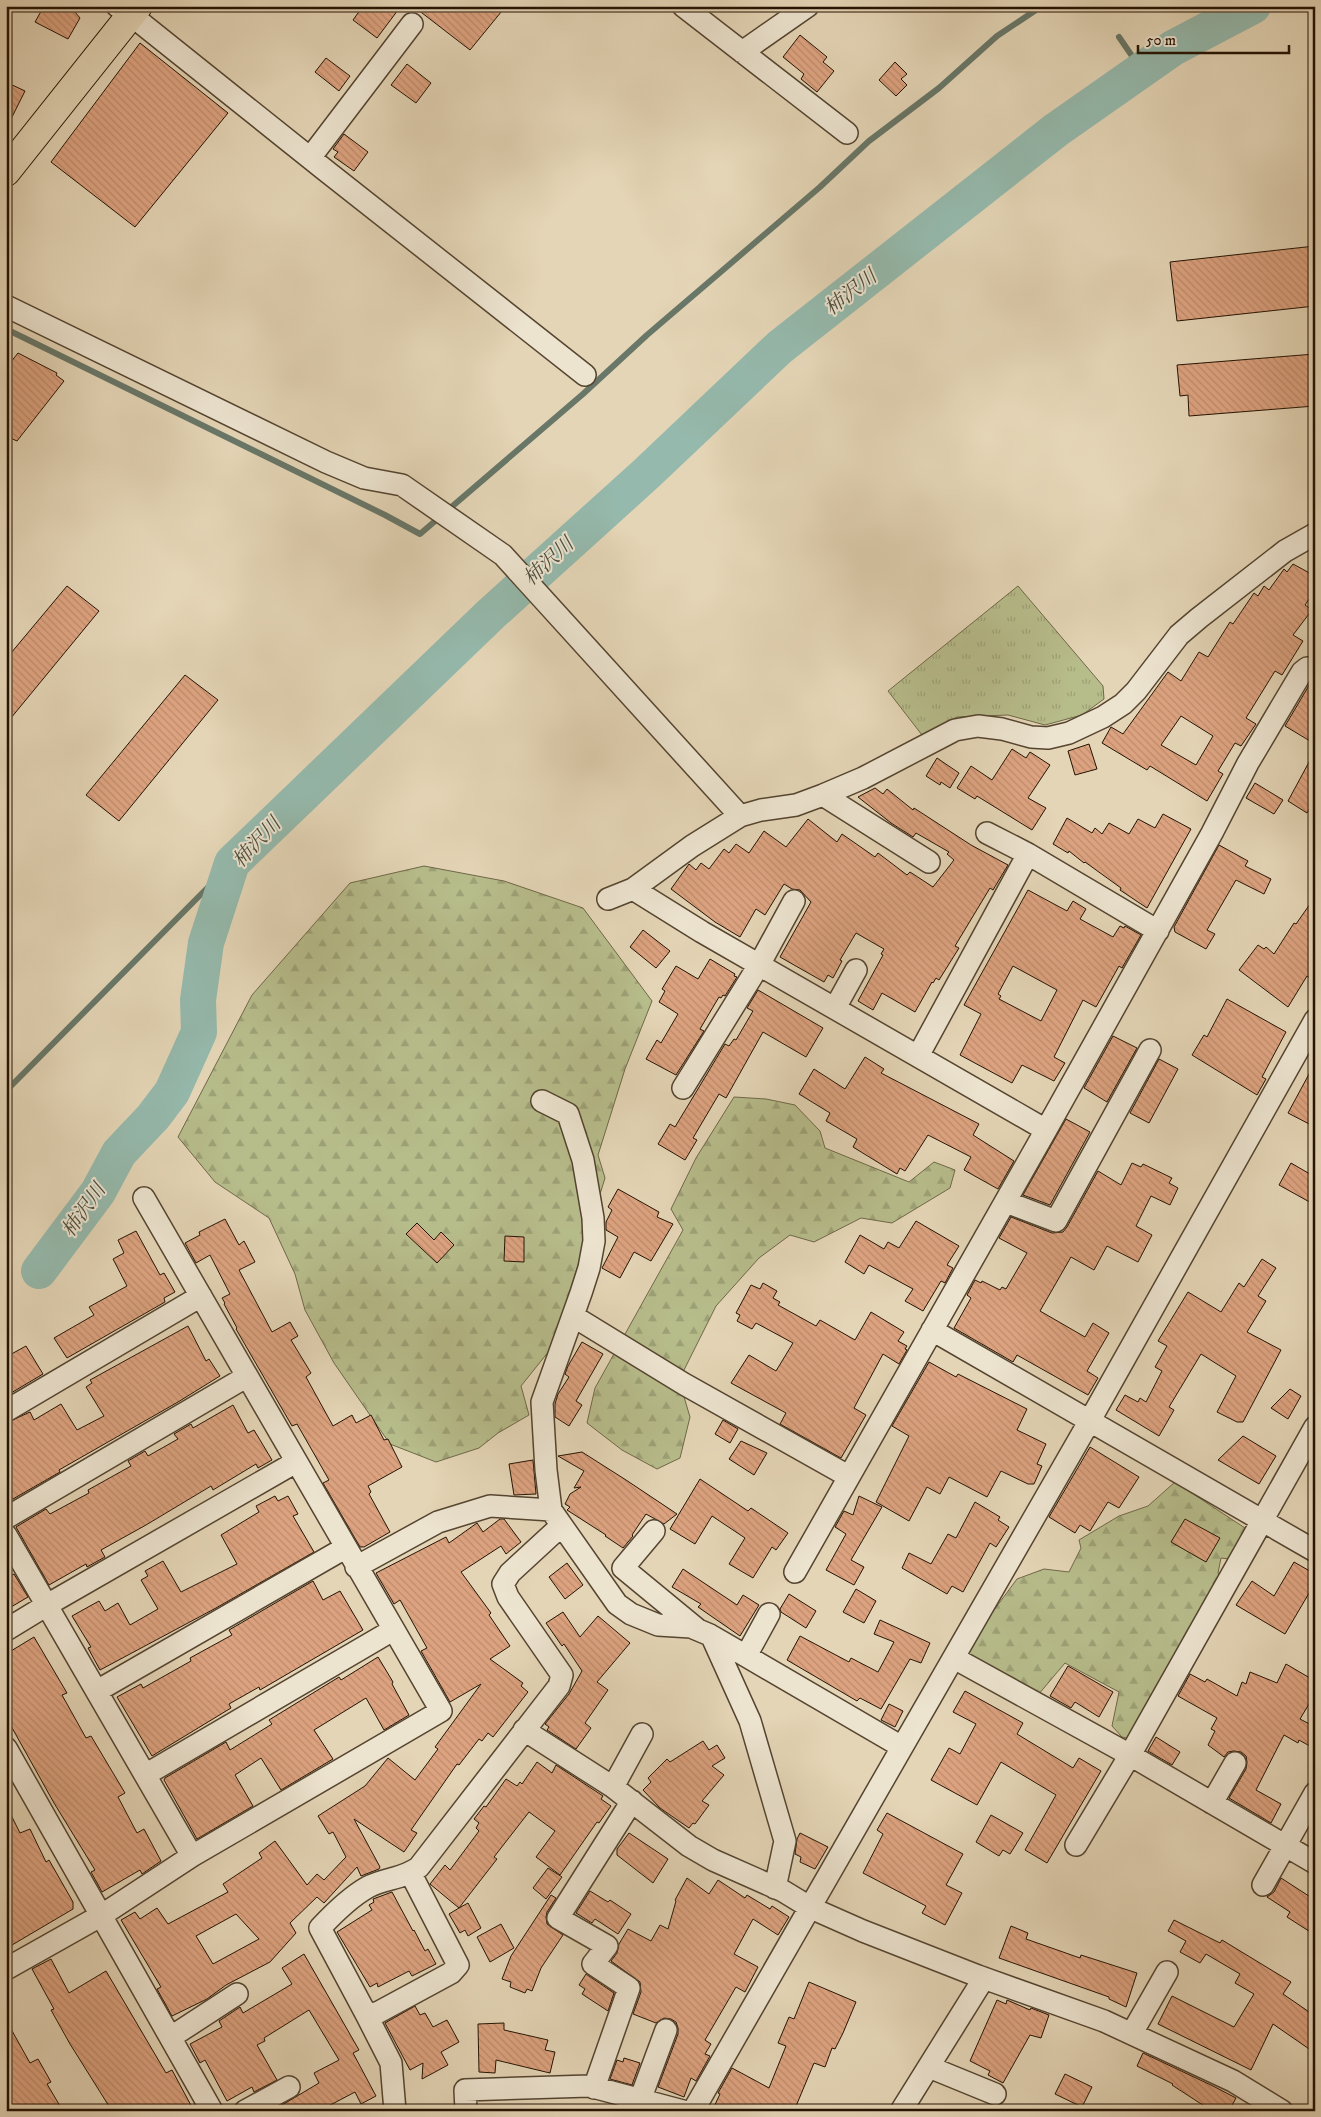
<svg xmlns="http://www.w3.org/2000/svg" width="1321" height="2117" font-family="'IM FELL DW Pica','Noto Serif JP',serif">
	<defs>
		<pattern id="grass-tufts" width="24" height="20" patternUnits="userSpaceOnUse" patternTransform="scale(1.25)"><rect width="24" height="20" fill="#b7bc8b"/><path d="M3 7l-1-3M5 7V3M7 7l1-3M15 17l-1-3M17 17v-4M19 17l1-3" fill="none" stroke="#9da176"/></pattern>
		<pattern id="forest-firs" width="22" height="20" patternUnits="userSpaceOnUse" patternTransform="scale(1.25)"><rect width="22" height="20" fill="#b7bc8b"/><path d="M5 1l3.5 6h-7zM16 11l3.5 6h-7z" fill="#9da176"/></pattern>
		<pattern id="building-back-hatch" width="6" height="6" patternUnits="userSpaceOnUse" patternTransform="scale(1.25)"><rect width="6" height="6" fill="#dda380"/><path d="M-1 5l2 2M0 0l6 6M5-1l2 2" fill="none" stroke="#be8b6d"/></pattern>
	</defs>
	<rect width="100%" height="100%" fill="#e4d5b6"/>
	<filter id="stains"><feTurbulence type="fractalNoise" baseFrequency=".004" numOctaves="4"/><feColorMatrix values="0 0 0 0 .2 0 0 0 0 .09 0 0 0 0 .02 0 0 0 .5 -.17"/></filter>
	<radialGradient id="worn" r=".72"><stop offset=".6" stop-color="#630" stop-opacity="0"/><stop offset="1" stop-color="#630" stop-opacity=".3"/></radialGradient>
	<path fill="url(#grass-tufts)" stroke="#6e6847" d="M1018,586L1103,686L1104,699L1082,715L1045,725L1008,715L957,717L922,735L888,691Z"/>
	<path fill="url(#forest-firs)" stroke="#6e6847" d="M424,866L504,881L583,908L652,1001L625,1069L598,1155L605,1178L553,1346L521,1386L529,1415L498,1433L479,1448L436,1462L390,1444L334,1363L305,1310L295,1274L269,1218L215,1182L178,1137L252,995L350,883Z
		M734,1097L766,1099L795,1105L820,1131L825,1148L909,1182L934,1162L955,1170L950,1188L892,1223L861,1218L814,1242L790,1235L759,1258L716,1306L679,1380L690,1417L680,1458L657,1469L622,1450L587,1423L595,1388L683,1230L671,1209L696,1158Z
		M1175,1482L1245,1528L1229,1559L1221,1558L1218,1573L1222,1583L1132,1739L1122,1737L1112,1726L1119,1692L1065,1663L1038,1695L960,1656L1017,1579L1044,1569L1069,1572L1081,1548L1079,1540L1119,1516L1148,1506Z"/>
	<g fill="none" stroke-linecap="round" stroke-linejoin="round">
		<path stroke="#687768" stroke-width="6" d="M1119,37L1141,69
			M6,329L385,515L420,534L583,394L647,335L820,187L869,141L939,88L997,36L1042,6
			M6,1091L232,863"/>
		<path stroke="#95b9ac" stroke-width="36" d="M39,1271L98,1192L119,1153L153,1117L172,1092L199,1032L198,1000L206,943L232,863L491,614L647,473L780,347L1056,130L1173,48L1253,6"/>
	</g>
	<path fill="url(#building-back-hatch)" stroke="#241303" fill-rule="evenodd" d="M44,6H64L75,12L80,18L68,39L35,22Z
		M363,6H401L377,38L353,20Z
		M413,6H506L470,50Z
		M800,35L827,57L823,62L834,71L817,92L801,79L804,74L783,57Z
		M140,43L228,113L135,227L51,162Z
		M326,58L350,76L339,91L315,72Z
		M895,62L907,74L901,79L907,85L896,96L879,80Z
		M407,64L431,83L416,103L391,85Z
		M6,82L25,91L6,129Z
		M344,134L368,152L354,171L334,157L338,152L333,149Z
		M1315,246V306L1177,321L1170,262Z
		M18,353L57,373L56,375L64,381L17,441L6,436V368Z
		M1315,354V406L1189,416L1188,395L1180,396L1177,365Z
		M1293,564L1315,576V591L1305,605L1312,610L1293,635L1303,641L1282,675L1275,671L1246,718L1256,724L1241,746L1235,743L1218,771L1223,774L1207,801L1150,766L1147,770L1102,743L1111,727L1123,734L1168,672L1181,681L1199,652L1208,657L1230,622L1233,624L1254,593L1258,596L1264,586L1269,590L1284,569L1287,572ZM1181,716L1213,736L1196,765L1161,745Z
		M67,586L99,611L6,724V659Z
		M185,675L218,700L119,821L86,795Z
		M1311,682H1315V744L1285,726Z
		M1089,744L1097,769L1075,775L1068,751Z
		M1012,749L1026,758L1030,752L1050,765L1028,798L1046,808L1032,830L977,796L975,799L957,788L971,766L992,780Z
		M1315,751V799L1307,813L1288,801Z
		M937,758L959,773L950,788L941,782L940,785L926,776Z
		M1255,783L1283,800L1274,814L1246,798Z
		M875,788L883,794L887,789L913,810L914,808L971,845L1008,865L993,890L990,888L955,946L959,948L939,980L936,978L933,983L932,982L915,1012L882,993L873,1010L858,1001L883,955L881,954L884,949L856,933L840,960L842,961L833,978L828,975L824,982L780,957L811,902L800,890L792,889L784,884L765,915L756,909L740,937L715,922L671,889L689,864L696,870L701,863L709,869L724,849L729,853L736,844L749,853L764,831L786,847L808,819L837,842L842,834L875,857L878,853L907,875L910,872L933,887L954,860L947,854L949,852L916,833L913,837L891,823L858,797Z
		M1163,814L1191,829L1147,908L1120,890L1121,888L1085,862L1084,863L1069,851L1068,853L1053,844L1067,818L1092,833L1095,828L1102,834L1109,823L1129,834L1138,819L1155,828Z
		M1219,845L1248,861L1245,866L1271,879L1264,894L1236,880L1207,930L1215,934L1206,949L1175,932L1174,927Z
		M1028,890L1067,911L1073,901L1086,909L1080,919L1113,937L1120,926L1124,928L1125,926L1141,935L1122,968L1119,966L1096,1007L1083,1000L1054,1057L1065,1063L1054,1081L1022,1065L1012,1083L960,1055L981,1014L964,1005ZM1013,966L1057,990L1041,1021L999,999L1001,996L998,994Z
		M1315,897V982L1307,976L1288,1007L1239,970L1258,945L1264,949L1266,947L1274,954L1294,923L1296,924Z
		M643,930L670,951L656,968L630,947Z
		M710,959L735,974L734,976L737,977L725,996L723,995L721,998L719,997L700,1029L704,1031L676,1075L646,1059L657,1040L661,1043L678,1014L659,1002L665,991L662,989L676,966L698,979Z
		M758,990L823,1028L806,1057L763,1032L726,1098L719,1094L693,1138L697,1140L685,1160L658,1144L670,1124L675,1127L725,1044L729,1046L734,1039L736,1040L753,1011L747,1008Z
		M1227,999L1286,1032L1262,1077L1266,1079L1257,1095L1192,1055L1204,1035L1207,1037Z
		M1113,1036L1137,1048L1107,1102L1084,1088Z
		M865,1057L884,1069L881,1073L979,1124L973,1135L1014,1161L998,1189L964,1170L971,1157L928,1135L905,1171L900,1168L897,1174L853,1147L857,1139L826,1121L830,1113L799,1094L814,1069L845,1089Z
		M1159,1059L1178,1069L1149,1123L1130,1113Z
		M1315,1063V1127L1288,1113Z
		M1066,1119L1090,1132L1050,1205L1023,1195Z
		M1132,1163L1141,1167L1143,1164L1172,1178L1169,1183L1178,1188L1170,1205L1151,1196L1136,1226L1152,1235L1138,1262L1107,1246L1094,1270L1071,1257L1040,1311L1085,1337L1093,1323L1109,1333L1087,1371L1098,1378L1088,1395L1017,1355L1013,1362L954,1328L971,1298L967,1295L975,1280L981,1283L982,1281L1000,1290L1002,1287L1006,1289L1027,1253L999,1238L1011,1217L1052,1233L1063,1232L1067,1227L1098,1171L1121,1185Z
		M1291,1163L1315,1177V1205L1279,1185Z
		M618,1189L659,1212L657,1217L673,1224L651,1261L634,1252L620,1278L602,1268L618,1237L606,1230V1222L612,1210L608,1207Z
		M225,1219L239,1245L244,1241L255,1262L239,1270L272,1332L290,1322L298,1336L291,1340L311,1373L306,1377L333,1426L352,1415L356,1423L371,1415L384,1440L388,1439L402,1467L368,1486L371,1492L369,1494L390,1532L364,1547H360L323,1483L329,1480L297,1424L292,1426L236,1329L237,1328L224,1304L225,1303L222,1298L230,1294L210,1255L196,1263L185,1243L200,1235L199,1232Z
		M916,1221L959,1246L947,1265L953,1268L945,1283L941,1281L923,1311L905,1301L913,1289L869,1265L864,1274L845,1262L860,1235L884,1249L888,1242L899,1248Z
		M417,1223L434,1240L441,1232L454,1245L437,1263L406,1234Z
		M136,1231L160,1275L164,1273L175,1292L164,1298L165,1302L67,1358L54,1338L94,1315L89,1307L127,1286L113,1259L124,1253L118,1240Z
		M505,1236L524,1237V1262L504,1261Z
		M1262,1259L1276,1268L1258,1296L1266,1301L1247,1332L1281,1350L1243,1422H1237L1217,1412L1236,1376L1201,1354L1169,1407L1174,1410L1159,1436L1116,1410L1125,1395L1138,1402L1140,1398L1146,1402L1162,1371L1155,1367L1167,1346L1158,1341L1188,1292L1221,1312L1239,1283L1244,1287Z
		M763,1283L777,1291L773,1298L780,1302L778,1305L816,1326L820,1320L855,1340L871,1312L904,1332L898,1341L907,1346L905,1349L907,1350L899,1364L883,1354L854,1408L866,1415L841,1458L780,1424L786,1413L731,1383L749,1355L776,1371L793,1343L756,1323L752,1329L737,1321L740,1315L736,1313L751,1285L760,1289Z
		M188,1326L206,1361L209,1359L220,1376L178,1402L59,1470L60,1472L6,1503V1423L30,1412L34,1420L61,1404L77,1430L104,1416L86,1387L92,1383L90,1380Z
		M582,1342L603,1354L576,1401L582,1405L569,1426L555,1417V1404L558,1394L569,1377L565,1374L568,1366Z
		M26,1346L43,1374L6,1396V1357Z
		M929,1362L956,1377L958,1374L1027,1409L1017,1430L1046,1444L1037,1464L1042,1466L1034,1484H1028L1001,1471L987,1497L949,1477L940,1494L927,1487L909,1521L876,1502L909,1436L892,1426Z
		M1290,1389L1301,1396L1288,1419L1271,1408Z
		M233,1405L248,1433L254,1430L272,1460L258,1468L256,1464L213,1490L211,1486L146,1525L101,1550L105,1557L87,1567L86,1564L49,1585L16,1527L46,1509L50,1514L89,1493L88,1490L131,1466L128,1461L145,1451L148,1456L178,1439L174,1434L191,1424L193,1428Z
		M723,1420L738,1429L730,1443L715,1434Z
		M1243,1436L1276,1456L1259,1484L1218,1460Z
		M741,1441L767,1453L754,1475L729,1459Z
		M1090,1447L1139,1477L1119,1508L1108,1502L1090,1531L1080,1525L1075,1533L1049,1517Z
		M582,1452L626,1480L677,1514L664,1524L646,1514L632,1535L633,1536L623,1548L605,1536L606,1535L567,1510L570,1507L565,1504L570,1494L581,1487L574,1488L584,1471L558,1456Z
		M533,1460L536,1494L514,1495L509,1464Z
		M700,1479L748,1511L751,1508L788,1533L776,1550L772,1547L753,1578L729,1564L745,1538L712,1516L695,1544L670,1529Z
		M275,1496L278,1501L288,1496L298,1514L293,1516L314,1552L216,1608L100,1670L88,1648L91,1647L72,1616L99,1601L105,1611L118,1603L130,1625L158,1609L141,1580L148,1576L145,1571L163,1561L181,1592L237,1564L221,1535L259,1512L256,1506Z
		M859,1496L882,1507L851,1560L864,1567L854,1585L826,1570L846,1534L835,1527L844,1511L853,1515Z
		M975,1502L1000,1517L998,1520L1009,1527L996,1547L990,1543L963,1592L952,1586L947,1594L902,1568L909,1553L931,1564L948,1534L956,1538Z
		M500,1519H504L521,1542L506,1554L501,1546L461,1572L491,1613L489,1615L510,1646L490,1659L523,1683L521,1686L528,1692L493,1737L488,1733L482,1741L479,1739L459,1765L457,1764L411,1830L417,1833L404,1852L354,1819L380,1867L379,1869L361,1876L357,1867L324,1903L317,1897L290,1923L296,1933L270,1962L226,1985L207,1999L172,2016L157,1989L161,1987L121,1920L135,1912L140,1919L157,1908L168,1924L228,1892L223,1884L262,1858L259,1853L275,1841L307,1885L317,1874L324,1880L346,1857L333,1832L329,1834L318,1816L365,1786L388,1758L415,1780L438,1749L435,1747L481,1684L450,1702L421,1651L427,1648L400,1600L394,1604L376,1573L446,1537L449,1543L477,1523L483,1532ZM236,1914L259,1939L213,1964L196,1936Z
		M1185,1519L1220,1538L1206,1562L1171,1542Z
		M1294,1562L1315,1574V1583L1285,1634L1236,1605L1252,1581L1274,1596Z
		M567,1563L583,1585L565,1599L549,1577Z
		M683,1569L737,1605L743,1595L759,1605L740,1636L698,1607L701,1604L672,1587Z
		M14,1574L28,1597L6,1610V1578Z
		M313,1581L323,1600L340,1591L363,1630L260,1690L259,1687L229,1704L231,1708L152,1756L117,1697L141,1684L143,1688L191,1661L190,1658L232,1635L229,1630Z
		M856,1589L876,1601L864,1623L843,1612Z
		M789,1594L816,1611L806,1628L781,1612L780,1609Z
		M563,1612L580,1637L598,1616L630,1643L597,1682L608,1690L585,1723L591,1728L576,1749L547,1730L549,1727L545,1724L569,1694L582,1671L564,1644L562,1646L546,1623Z
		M880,1620L930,1643L921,1663L910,1659L881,1709L860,1698L857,1701L787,1660L800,1636L849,1662L851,1658L878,1672L894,1642L874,1634Z
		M34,1637L67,1693L62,1695L86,1738L91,1736L125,1793L118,1797L137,1833L144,1829L161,1861L142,1874L140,1870L102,1892L91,1872L95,1870L54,1803L6,1717V1654Z
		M378,1657L393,1682L392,1684L409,1715L384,1730L366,1698L314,1730L333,1759L281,1790L261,1758L235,1775L253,1806L197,1839L164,1780L165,1778L226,1742L230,1750L272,1724L269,1720L339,1677L341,1680Z
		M1286,1664L1315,1681V1694L1300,1719L1315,1727V1749L1299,1740L1298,1743L1284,1735L1256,1790L1281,1804L1271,1823L1229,1798L1246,1769L1247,1762L1246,1756L1241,1752L1234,1751L1228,1752L1224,1757L1208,1745L1215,1731L1211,1729L1217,1718L1178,1696L1190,1674L1205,1682L1207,1679L1237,1696L1242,1682L1246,1684L1250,1672L1277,1683Z
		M1068,1666L1113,1692L1099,1717L1075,1702L1071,1708L1050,1696Z
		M965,1691L1023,1723L1017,1734L1073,1768L1079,1758L1101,1771L1047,1863L1025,1850L1056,1795L1001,1762L977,1805L931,1780L949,1748L960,1754L976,1724L953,1712Z
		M889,1704L903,1711L895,1727L881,1720Z
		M1156,1737L1180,1752L1172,1765L1148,1751Z
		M703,1741L709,1750L717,1745L725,1758L712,1766L724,1775L702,1801L709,1805L695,1824L693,1823L689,1828L660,1808L643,1790L651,1782L648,1778L667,1759L670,1762Z
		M537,1762L552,1773L556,1765L603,1796L601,1799L611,1806L599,1823L597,1822L560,1875L536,1857L555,1831L529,1812L494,1857L497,1859L459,1908L468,1903L481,1928L468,1936L465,1930L460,1933L449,1914L459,1908L430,1884L445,1865L450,1870L479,1831L476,1828L479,1823L474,1819L484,1806L486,1807L506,1779L517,1786L520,1782L522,1784Z
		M6,1805L20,1833L30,1829L46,1862L49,1860L73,1902V1909L12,1945L6,1934Z
		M887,1813L963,1854L946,1885L962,1893L945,1925L922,1913L926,1906L863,1873L883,1834L877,1830Z
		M991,1815L1023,1833L1010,1854L1003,1850L999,1856L976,1842Z
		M629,1833L668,1859L653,1883L617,1855V1849Z
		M800,1833L828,1847L815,1869L800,1862L801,1857L795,1854L797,1839Z
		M548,1868L562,1877L546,1899L533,1888Z
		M687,1878L709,1894L718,1880L745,1898L747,1895L770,1909L772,1906L789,1917L778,1935L753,1919L734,1954L758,1967L745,1992L736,1987L705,2040L711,2044L705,2054L710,2056L696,2081L691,2078L684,2097L658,2087L678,2034V2028L676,2022L671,2019L664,2018L656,2023L633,2014L641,1992L640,1982L611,1961L617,1953L619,1944L628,1929L651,1941L660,1925L668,1929L676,1901L675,1900Z
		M1281,1878L1315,1900V1935L1287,1917L1290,1912L1267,1897L1274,1892Z
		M590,1891L608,1902L610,1900L631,1914L618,1934L595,1919L592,1923L576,1913Z
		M392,1892L413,1931L414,1930L425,1951L428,1949L436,1964L412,1976L409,1971L378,1987L377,1983L370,1987L337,1932L372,1910L369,1905L374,1902L373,1899Z
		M551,1895L556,1898L547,1912L546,1917L547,1924L563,1935L541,1968L532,1991L527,1989L525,1993L510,1987L511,1982L502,1979L511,1956Z
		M1174,1920L1220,1943L1222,1940L1291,1982L1283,1994L1315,2016V2053L1273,2024L1251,2070L1158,2024L1172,1996L1234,2027L1254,1994L1235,1983L1240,1974L1206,1954L1200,1963L1180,1952L1186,1941L1168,1931Z
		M501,1924L514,1948L490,1962L477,1937Z
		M1011,1926L1028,1933L1026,1939L1080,1958L1081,1955L1137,1973L1126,2007L1109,1999V1997L999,1958Z
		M304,1954L359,2050L353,2053L376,2096L361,2104L355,2092L319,2111H272L319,2083L314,2073L339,2060L309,2010L264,2038L265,2041L257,2045L277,2080L254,2092L252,2087L227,2101L205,2060L200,2063L190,2044L222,2027L219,2021L240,2007L243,2013L292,1984L282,1968Z
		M51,1959L69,1993L106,1971L166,2073L172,2070L194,2111H112L70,2044L51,2010L54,2009L32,1969Z
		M586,1974L614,1993L608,2011L582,1994L585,1989L579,1985Z
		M809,1982L856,2002L843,2033L835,2049L832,2048L825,2067L814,2063L794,2111H712L720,2094L718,2093L732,2068L769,2088L786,2046L778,2043L789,2017L794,2019Z
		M997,2000L1006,2004L1007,2000L1030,2010L1031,2008L1049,2015L1041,2038L1030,2035L1003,2083L988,2075L990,2071L970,2061Z
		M415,2006L420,2015L425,2013L433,2027L447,2020L459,2042L441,2052L448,2065L422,2079L423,2063L410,2070L385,2023Z
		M6,2020L30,2063L38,2059L51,2082L47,2084L63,2111H6Z
		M504,2023V2030L548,2040L545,2050L555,2052L550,2073L496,2060L495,2073L479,2072L478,2024Z
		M1143,2053L1213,2086L1236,2098L1229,2111H1212L1172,2085L1173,2084L1137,2066Z
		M624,2058L640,2063L632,2085L610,2079L617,2060L623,2062Z
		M1065,2074L1092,2087L1082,2107L1055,2094Z"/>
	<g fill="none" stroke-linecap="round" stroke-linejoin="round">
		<defs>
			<path id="minor" d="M117,6L131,15L325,170L585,375
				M683,6L847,133
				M742,52L808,6
				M310,158L412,24
				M6,306L326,462L364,478L402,485L503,555L740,816
				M823,795L929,862
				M987,833L1028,854L1158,931
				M633,889L702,932L1046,1130
				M608,899L633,889L692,846L740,816L761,810L796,805L823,795L863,778L955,730L978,726L1002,729L1031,737L1048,738L1069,733L1103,717L1123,704L1136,691L1179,635L1199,618L1285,551L1315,534
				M835,1008L856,970
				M918,1056L1028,854
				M683,1088L759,965L794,901
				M542,1101L568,1114L583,1160L593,1218L594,1241L589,1268L581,1293L542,1402L546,1470L551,1510L617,1604L631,1614L658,1625L691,1627L710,1635L902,1747
				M1006,1202L1056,1221L1150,1050
				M573,1316L684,1384L848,1476
				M932,1330L1315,1551
				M6,1411L201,1296
				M6,1518L246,1377
				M654,1531L623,1568L697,1629
				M6,1535L192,1856
				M356,1567L438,1522L490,1506L551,1510
				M795,1572L1046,1130L1212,833L1248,763L1302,672L1307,668L1315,670
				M6,1630L47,1605L296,1462
				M712,1637L750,1721L785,1841L775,1888
				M746,1656L769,1614
				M954,1658L1130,1755L1315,1863
				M97,1691L345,1548
				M524,1730L613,1787L689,1846L713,1860L783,1891L811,1908L863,1931L978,1976L1104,2021L1233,2081L1282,2111
				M6,1748L212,2111
				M145,1775L393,1630
				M613,1787L642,1734
				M1212,1803L1235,1763
				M1076,1845L1130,1755L1315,1427
				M411,1874L458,1965L451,1973L377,2013L366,2014L320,1928C334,1913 350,1897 368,1887C385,1878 404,1879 419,1867L559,1686L562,1675L508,1597L503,1584L510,1573L561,1526
				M1263,1885L1315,1793
				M6,1969L102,1915L192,1856L441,1711L144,1198
				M366,2014L391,2063L395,2111
				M1132,2033L1167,1972
				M171,2037L237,1994
				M929,2067L995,2094
				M594,2088L629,1988L593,1964L607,1946L558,1918L632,1801
				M640,2100L666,2030
				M245,2111L289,2087
				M466,2111L465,2090L589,2086L683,2111
				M693,2111L1089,1422L1315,1020
				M901,2111L984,1978"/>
			<path id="major" d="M6,172L138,6"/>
		</defs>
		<use href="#minor" stroke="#544430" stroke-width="24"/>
		<use href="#major" stroke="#241303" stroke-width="30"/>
		<use href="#minor" stroke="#ede4d0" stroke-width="21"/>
		<use href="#major" stroke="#e4d5b6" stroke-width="28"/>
	</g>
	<g text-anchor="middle" stroke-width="4" stroke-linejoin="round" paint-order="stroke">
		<g font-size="20" font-style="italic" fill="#4c4d3e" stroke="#ede4d0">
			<text transform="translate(850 292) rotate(-38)" y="7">柿沢川</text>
			<text transform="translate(548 561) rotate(-43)" y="7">柿沢川</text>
			<text transform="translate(256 842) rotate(-47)" y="7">柿沢川</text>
			<text transform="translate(83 1210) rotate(-55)" y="7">柿沢川</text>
		</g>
	</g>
	<rect width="1321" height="2117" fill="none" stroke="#e4d5b6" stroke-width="25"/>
	<rect x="8" y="8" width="1306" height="2102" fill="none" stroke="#241303" stroke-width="2.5"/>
	<rect x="12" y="12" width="1296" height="2092" fill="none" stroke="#241303"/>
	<path d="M1138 45v8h151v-8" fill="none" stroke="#241303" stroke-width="2.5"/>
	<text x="1146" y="45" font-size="15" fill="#241303" stroke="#ede4d0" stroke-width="4" paint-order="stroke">50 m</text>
	<rect width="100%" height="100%" filter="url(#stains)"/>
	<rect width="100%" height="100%" fill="url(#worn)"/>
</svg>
